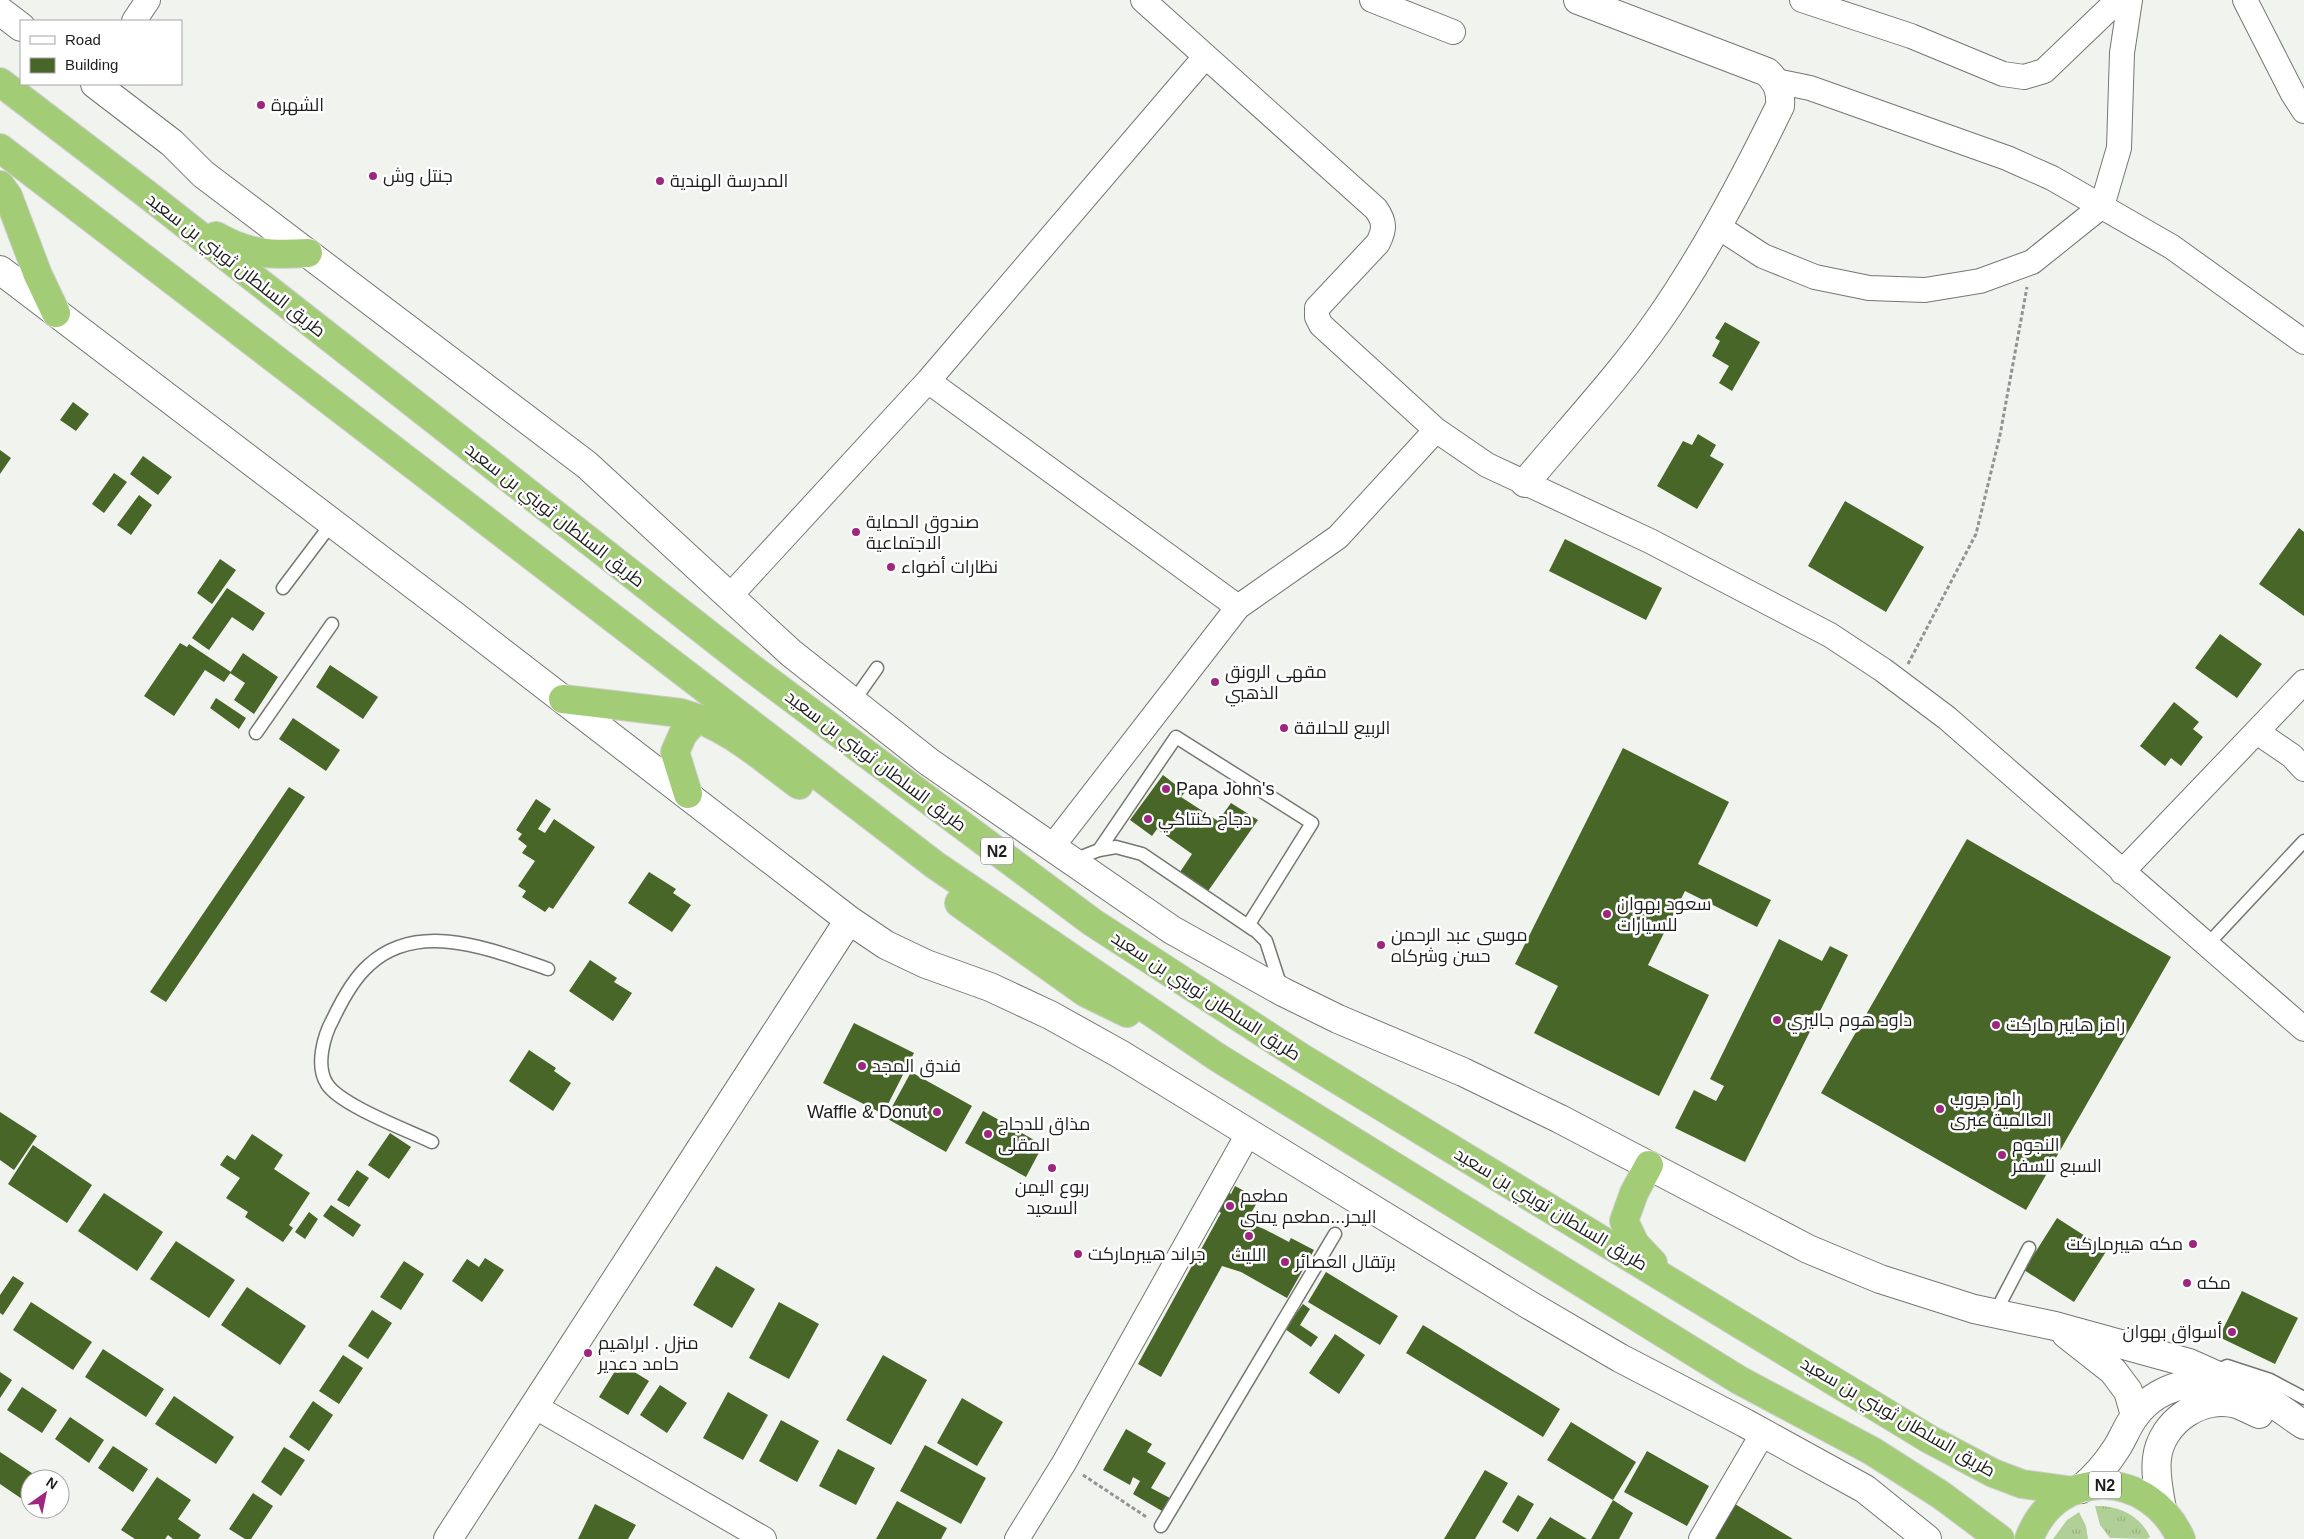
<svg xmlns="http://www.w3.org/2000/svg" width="2304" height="1539" font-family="Arial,Cairo,sans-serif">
	<defs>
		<pattern id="grass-tufts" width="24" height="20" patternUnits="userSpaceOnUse" patternTransform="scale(1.25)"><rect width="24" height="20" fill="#b1d097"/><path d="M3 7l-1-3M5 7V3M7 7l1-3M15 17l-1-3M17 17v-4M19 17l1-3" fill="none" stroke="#98b282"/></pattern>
	</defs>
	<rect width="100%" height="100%" fill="#f1f3ef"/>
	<path fill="url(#grass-tufts)" d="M2095,1506C2118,1505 2140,1515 2150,1537L2147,1539L2110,1538L2100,1525Z
		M2079,1512L2086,1526L2088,1539H2053L2067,1520Z"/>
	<path fill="#476628" d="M1725,322L1760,342L1732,391L1719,383L1729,366L1712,356L1720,341L1715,338Z
		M73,402L89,414L76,431L60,420Z
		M1698,434L1716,445L1710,456L1724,464L1697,509L1657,486L1683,441L1692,445Z
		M0,450L11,458L0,474Z
		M143,456L172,477L158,495L130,474Z
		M114,473L127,482L104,513L92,504Z
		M139,495L152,505L131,535L117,525Z
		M1845,501L1924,547L1886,612L1808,566Z
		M2299,528L2304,532V616L2259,584Z
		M1565,539L1662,588L1646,620L1549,571Z
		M220,559L236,570L212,604L197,593Z
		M227,588L265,613L253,631L232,617L209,650L192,638Z
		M2220,634L2262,664L2237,698L2195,668Z
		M180,643L187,647L189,644L231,672L224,682L205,670L174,716L144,696Z
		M243,653L278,677L254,714L234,700L245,683L230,673Z
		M330,665L378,697L363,719L316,687Z
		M216,698L246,718L239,729L210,708Z
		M2174,702L2199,722L2193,729L2203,737L2181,766L2171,758L2165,766L2140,746Z
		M293,718L340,750L326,771L279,739Z
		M1623,748L1729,802L1698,864L1771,900L1757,927L1685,891L1648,965L1709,995L1659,1096L1534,1033L1558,986L1515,964Z
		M1163,775L1185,792L1181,797L1218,821L1231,803L1258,820L1206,894L1178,875L1192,854L1157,829L1152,836L1130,820Z
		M289,787L305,797L166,1002L150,992Z
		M536,799L551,809L538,829L545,833L554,819L595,847L553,909L549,907L545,912L522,897L526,891L518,886L535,861L522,853L527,846L518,839L522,834L516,830Z
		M1967,839L2171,957L2026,1210L1821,1093Z
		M649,872L676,889L673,893L691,905L672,932L628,903Z
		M1779,939L1822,961L1830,946L1848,955L1745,1162L1675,1128L1694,1090L1716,1101L1724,1086L1710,1079Z
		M590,960L617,978L614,982L632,993L613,1021L569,991Z
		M854,1023L914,1053L883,1114L823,1083Z
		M529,1050L556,1068L554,1071L571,1083L553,1111L509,1081Z
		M911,1072L972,1106L946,1152L886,1118Z
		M983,1111L1043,1145L1026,1177L965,1143Z
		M0,1112L37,1136L14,1170L0,1160Z
		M390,1133L411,1147L389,1179L368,1165Z
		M252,1134L283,1155L274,1169L310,1193L289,1225L293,1228L283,1242L245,1217L248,1212L226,1198L240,1178L220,1165L227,1155L235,1160Z
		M33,1145L92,1185L67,1223L8,1184Z
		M357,1170L369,1178L349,1207L337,1200Z
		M1235,1186L1259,1199L1246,1222L1264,1229L1289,1242L1291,1238L1314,1250L1287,1298L1241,1272L1222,1266L1161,1377L1138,1364L1221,1213L1216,1209L1226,1191L1231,1194Z
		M104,1193L163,1232L137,1271L78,1231Z
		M331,1205L361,1225L353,1237L323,1216Z
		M309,1212L318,1219L305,1239L295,1232Z
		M2057,1218L2107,1250L2074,1302L2024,1270Z
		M176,1241L235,1280L209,1318L150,1279Z
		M485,1258L504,1270L482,1302L452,1281L467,1259L479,1267Z
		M404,1261L424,1274L401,1310L380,1297Z
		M716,1266L755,1289L732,1328L693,1305Z
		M1326,1272L1398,1316L1380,1345L1308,1302Z
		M13,1276L24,1283L3,1315L0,1313V1295Z
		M247,1287L306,1326L280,1365L221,1325Z
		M2242,1291L2298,1318L2275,1364L2219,1337Z
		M31,1302L92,1342L73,1370L13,1330Z
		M779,1302L819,1324L789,1379L749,1358Z
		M1303,1304L1310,1309L1300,1325L1318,1337L1311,1347L1285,1329Z
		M372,1310L392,1323L368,1359L348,1346Z
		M1423,1325L1560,1409L1543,1437L1406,1353Z
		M1335,1334L1365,1355L1339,1394L1309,1373Z
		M103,1349L164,1389L146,1417L85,1377Z
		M343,1355L363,1368L339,1404L319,1391Z
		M883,1355L927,1380L891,1445L846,1420Z
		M620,1363L649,1381L628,1415L599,1397Z
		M0,1372L12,1380L0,1398Z
		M660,1385L687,1403L667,1433L640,1415Z
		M22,1387L57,1410L42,1433L7,1410Z
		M728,1392L768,1415L743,1460L703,1438Z
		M174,1396L234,1437L216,1464L155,1424Z
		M962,1398L1003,1422L977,1466L937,1443Z
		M313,1401L333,1415L309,1451L289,1437Z
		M70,1417L104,1440L89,1463L55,1439Z
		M781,1420L819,1441L797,1482L759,1461Z
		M1571,1422L1636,1462L1613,1500L1547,1460Z
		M1126,1429L1152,1444L1147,1452L1166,1463L1151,1488L1170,1498L1162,1511L1133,1494L1140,1481L1133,1477L1130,1485L1103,1470Z
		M925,1445L986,1478L961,1524L900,1491Z
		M113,1446L148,1469L133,1492L98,1468Z
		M284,1447L305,1460L281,1496L261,1482Z
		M838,1449L875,1468L856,1505L819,1486Z
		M1647,1451L1709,1486L1687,1526L1624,1492Z
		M0,1452L41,1479H30V1494L25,1501L0,1484Z
		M1485,1470L1508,1483L1475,1539H1444Z
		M157,1477L191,1500L178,1519L201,1535L198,1539H173L168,1535L165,1539H135L121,1530Z
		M253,1493L273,1506L251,1539H245L229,1529Z
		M1518,1495L1534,1504L1518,1532L1502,1522Z
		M1613,1500L1633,1513L1619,1539H1591Z
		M897,1501L947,1528L941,1539H876Z
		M1730,1501L1793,1539H1707Z
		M595,1504L636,1525L628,1539H578Z
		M1550,1517L1587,1539H1536Z"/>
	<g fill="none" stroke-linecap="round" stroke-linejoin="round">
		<defs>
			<path id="service" d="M283,588L332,523
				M853,702L877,668
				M256,733L332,624
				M1099,850L1116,847L1142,854L1254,930
				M1071,861L1099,850L1176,737L1312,823L1249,924L1266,941L1281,987
				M2207,945L2304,841
				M432,1142C407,1130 340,1105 327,1084C315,1066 324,1035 333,1019C342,1000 353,979 369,965C419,919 492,950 548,969
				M1995,1313L2029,1248
				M2221,1369L2227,1366L2270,1380L2304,1398
				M1161,1526L1335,1234"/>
			<path id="minor" d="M1143,0L1376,209C1385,222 1385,229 1378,243L1317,308V317L1321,325L1436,430L1487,465L1650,541L1830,635L1883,670L1947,718L2304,1029
				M1372,0L1453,32
				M1802,0L1911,36L2003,74L2024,77L2044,71L2118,0
				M2245,0L2293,94L2304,111
				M134,21L148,0
				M1776,81L1810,88L2007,158L2052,178L2172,247L2304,342
				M1717,226L1763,256L1815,277L1869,288L1925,290L1980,281L2032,262L2102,206L2119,148L2122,53L2130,0
				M928,381L1238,607
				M729,597L928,381L1205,57
				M2257,732L2292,756L2304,769
				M1052,847L1238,607L1338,537L1436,430
				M2122,872L2304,682
				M534,1406L764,1539
				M1017,1539L1064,1463L1249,1132
				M1701,1539L1763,1433"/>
			<path id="tertiary" d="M0,11L21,27
				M95,84L172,143L203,174L587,465L791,653L929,762L1172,930L1283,992L1338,1019L1463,1072L1560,1119L1808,1249L1880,1279L1974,1309L2055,1326L2189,1363L2236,1384
				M0,270L456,617L849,920L886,945L926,964L990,987L1050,1015L1120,1054L1526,1303L1620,1358L1745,1423L1865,1489L1927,1539
				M1525,483C1569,430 1618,378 1658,321C1705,254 1744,180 1780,106C1781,91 1778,83 1767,72L1578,0
				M2066,1334L2113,1371L2128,1391L2135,1415
				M448,1539L849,920"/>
			<path id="secondary" d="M2081,1489C2095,1477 2106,1465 2116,1449C2123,1439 2127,1426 2135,1416C2160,1380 2216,1374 2253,1392C2271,1400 2288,1415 2304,1425
				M2162,1509C2159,1492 2155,1475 2157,1458C2161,1422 2202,1394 2237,1404C2245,1407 2252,1411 2259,1414"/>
			<path id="trunk" d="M0,82L153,199L750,667L1092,922L1302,1058L1929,1439L1993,1473L2022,1484L2074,1491
				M0,148L935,865L1217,1057L1739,1380L1872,1451L1941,1495L2000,1539
				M0,185L8,196L38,275L56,313
				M216,236C249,255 272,255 308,253
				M563,699L681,713C728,726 761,757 799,785
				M688,794L675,752L683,734L697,718
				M959,903L1086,993L1127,1013
				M1649,1165L1634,1193L1624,1221L1635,1244L1653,1263
				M2029,1539C2057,1465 2150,1469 2181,1539"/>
		</defs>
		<use href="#service" stroke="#757773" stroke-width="15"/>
		<use href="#minor" stroke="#757773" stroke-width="26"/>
		<use href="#tertiary" stroke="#757773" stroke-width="30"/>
		<use href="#secondary" stroke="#757773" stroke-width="30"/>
		<use href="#trunk" stroke="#cdcecd" stroke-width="30"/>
		<path stroke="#939492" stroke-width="3" stroke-dasharray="4 2.5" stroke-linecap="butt" d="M1908,664L1976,534L2000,435L2027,287
			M1083,1475L1148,1518"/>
		<use href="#service" stroke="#fff" stroke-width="12"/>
		<use href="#minor" stroke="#fff" stroke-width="24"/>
		<use href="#tertiary" stroke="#fff" stroke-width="28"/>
		<use href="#secondary" stroke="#fff" stroke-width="28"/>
		<use href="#trunk" stroke="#a2cc76" stroke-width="28"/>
	</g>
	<g fill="#9e267e" stroke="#fff" stroke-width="2">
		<circle cx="261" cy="105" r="5"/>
		<circle cx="373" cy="176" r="5"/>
		<circle cx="660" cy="181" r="5"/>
		<circle cx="856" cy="532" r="5"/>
		<circle cx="891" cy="567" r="5"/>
		<circle cx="1215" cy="682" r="5"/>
		<circle cx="1284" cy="728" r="5"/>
		<circle cx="1166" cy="789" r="5"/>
		<circle cx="1148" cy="819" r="5"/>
		<circle cx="1607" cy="914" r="5"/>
		<circle cx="1381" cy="945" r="5"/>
		<circle cx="1777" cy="1020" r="5"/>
		<circle cx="1996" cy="1025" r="5"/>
		<circle cx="862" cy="1066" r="5"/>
		<circle cx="1940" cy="1109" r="5"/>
		<circle cx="937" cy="1112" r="5"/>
		<circle cx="988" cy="1134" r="5"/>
		<circle cx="2002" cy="1155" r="5"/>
		<circle cx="1052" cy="1168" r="5"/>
		<circle cx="1230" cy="1206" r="5"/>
		<circle cx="1249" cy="1236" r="5"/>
		<circle cx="2193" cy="1244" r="5"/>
		<circle cx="1078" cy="1254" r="5"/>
		<circle cx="1285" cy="1262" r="5"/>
		<circle cx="2187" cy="1283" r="5"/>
		<circle cx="2232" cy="1332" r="5"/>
		<circle cx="588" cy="1353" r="5"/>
	</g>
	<g text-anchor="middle" stroke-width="5" stroke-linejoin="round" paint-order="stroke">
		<g fill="#fff" stroke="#616261" stroke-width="1">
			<rect x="981" y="837.5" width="32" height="27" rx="4"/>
			<rect x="2089" y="1471.5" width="32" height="27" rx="4"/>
		</g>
		<g font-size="16" font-weight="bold" fill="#1d1e1d">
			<text x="997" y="857">N2</text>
			<text x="2105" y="1491">N2</text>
		</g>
		<g font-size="18" fill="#1d1e1d" stroke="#fff" text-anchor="start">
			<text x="271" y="111">الشهرة</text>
			<text x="383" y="182">جنتل وش</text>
			<text x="670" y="187">المدرسة الهندية</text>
			<text x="866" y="528">صندوق الحماية<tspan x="866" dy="21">الاجتماعية</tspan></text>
			<text x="901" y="573">نظارات أضواء</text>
			<text x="1225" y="678">مقهى الرونق<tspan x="1225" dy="21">الذهبي</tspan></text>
			<text x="1294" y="734">الربيع للحلاقة</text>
			<text x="1176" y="795">Papa John's</text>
			<text x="1158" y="825">دجاج كنتاكي</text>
			<text x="1617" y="910">سعود بهوان<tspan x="1617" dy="21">للسيارات</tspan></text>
			<text x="1391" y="941">موسى عبد الرحمن<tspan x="1391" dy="21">حسن وشركاه</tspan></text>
			<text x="1787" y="1026">داود هوم جاليري</text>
			<text x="2006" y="1031">رامز هايبر ماركت</text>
			<text x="872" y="1072">فندق المجد</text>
			<text x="1950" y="1105">رامز جروب<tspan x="1950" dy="21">العالمية عبرى</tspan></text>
			<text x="927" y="1118" text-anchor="end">Waffle &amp; Donut</text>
			<text x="998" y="1130">مذاق للدجاج<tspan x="998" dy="21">المقلى</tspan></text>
			<text x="2012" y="1151">النجوم<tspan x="2012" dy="21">السبع للسفر</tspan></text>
			<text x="1052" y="1193" text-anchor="middle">ربوع اليمن<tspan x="1052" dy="21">السعيد</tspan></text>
			<text x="1240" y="1202">مطعم<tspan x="1240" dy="21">اليحر...مطعم يمنى</tspan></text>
			<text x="2183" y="1250" text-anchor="end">مكه هيبرماركت</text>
			<text x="1088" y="1260">جراند ه‍يبرماركت</text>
			<text x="1249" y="1261" text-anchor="middle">الليث</text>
			<text x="1295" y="1268">برتقال العصاىٔر</text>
			<text x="2197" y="1289">مكه</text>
			<text x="2222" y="1338" text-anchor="end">أسواق بهوان</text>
			<text x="598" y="1349">منزل . ابراهيم<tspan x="598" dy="21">حامد دعدير</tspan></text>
		</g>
		<g font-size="18" fill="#1d1e1d" stroke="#fff">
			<text transform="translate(236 265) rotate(38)" y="6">طريق السلطان ثويني بن سعيد</text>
			<text transform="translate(555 515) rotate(38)" y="6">طريق السلطان ثويني بن سعيد</text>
			<text transform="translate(876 761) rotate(37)" y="6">طريق السلطان ثويني بن سعيد</text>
			<text transform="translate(1206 996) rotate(33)" y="6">طريق السلطان ثويني بن سعيد</text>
			<text transform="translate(1551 1209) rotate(31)" y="6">طريق السلطان ثويني بن سعيد</text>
			<text transform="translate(1898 1417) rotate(30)" y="6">طريق السلطان ثويني بن سعيد</text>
		</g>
	</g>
	<rect x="20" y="20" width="162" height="65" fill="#ffffff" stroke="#a5a5a5"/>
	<rect x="30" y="36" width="25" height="8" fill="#ffffff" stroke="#a5a5a5"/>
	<text x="65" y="45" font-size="15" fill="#1d1e1d">Road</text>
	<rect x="30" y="58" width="25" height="15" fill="#476628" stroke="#a5a5a5"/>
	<text x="65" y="70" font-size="15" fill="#1d1e1d">Building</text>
	<g transform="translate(45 1494) rotate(33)"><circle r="24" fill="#ffffff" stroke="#a5a5a5"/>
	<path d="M0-4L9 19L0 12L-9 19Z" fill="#9e267e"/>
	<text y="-8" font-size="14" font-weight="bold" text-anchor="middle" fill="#1d1e1d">N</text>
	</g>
</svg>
